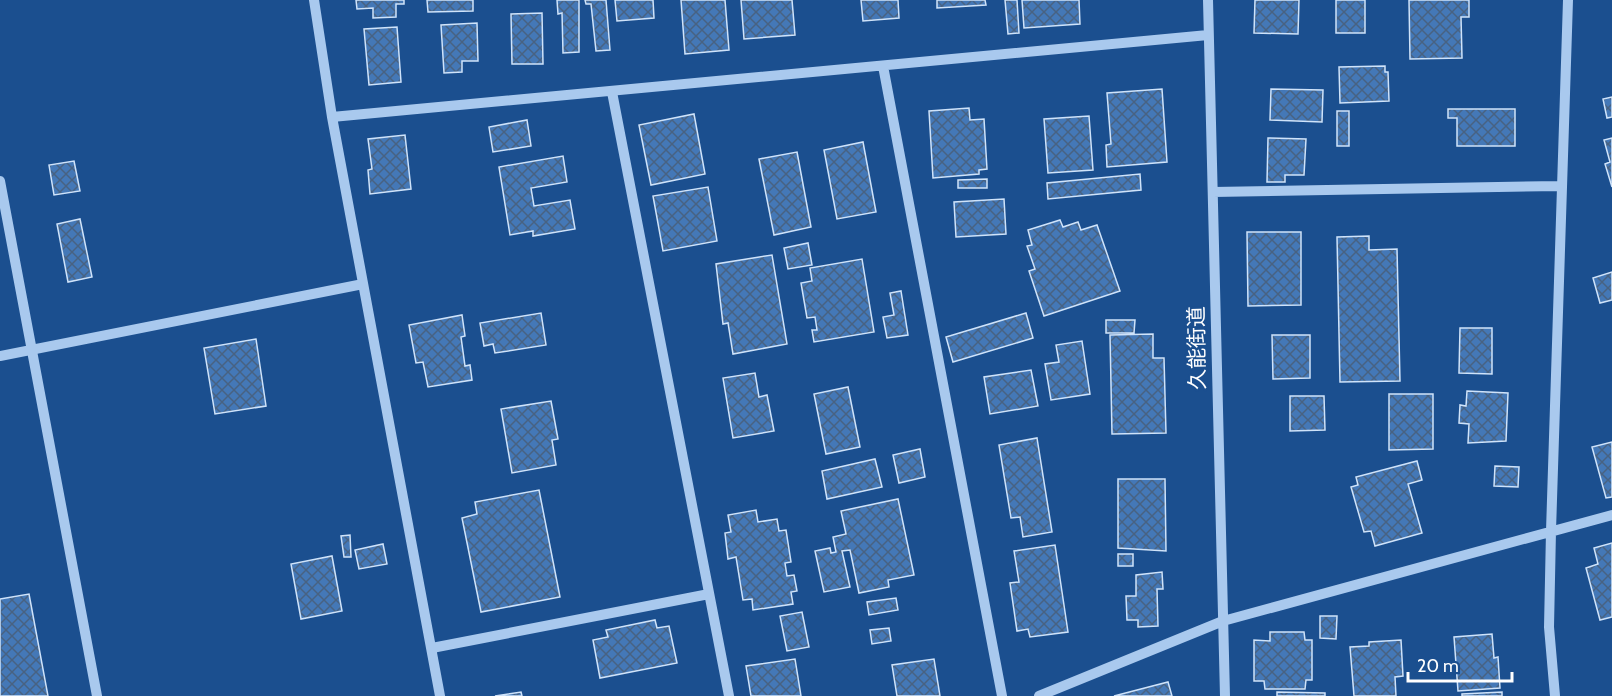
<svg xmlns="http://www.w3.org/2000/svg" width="1612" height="696" font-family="Cabin,'Noto Sans JP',sans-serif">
	<defs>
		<pattern id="building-cross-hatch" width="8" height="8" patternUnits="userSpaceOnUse" patternTransform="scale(1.5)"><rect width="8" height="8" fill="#4478b7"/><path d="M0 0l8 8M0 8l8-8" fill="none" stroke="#486282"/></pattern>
	</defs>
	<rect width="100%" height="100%" fill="#1b4f8f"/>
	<path fill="url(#building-cross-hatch)" stroke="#cfe3fa" stroke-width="1.5" d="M356,0H404V4H396V17L373,18V8L357,9Z
		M427,0H473V11L428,12Z
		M557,0H579V52L563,53L562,13L558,14Z
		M585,0H606L610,50L596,51L591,4H586Z
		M615,0H653L654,18L617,21Z
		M681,0H725L729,50L685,54Z
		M741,0H792L795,35L744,39Z
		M861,0H898L899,18L863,21Z
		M937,0H985L986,5L937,8Z
		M1005,0H1017L1019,33L1008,34Z
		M1022,0H1079L1080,24L1024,28Z
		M1255,0H1299L1298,34L1254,33Z
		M1336,0H1365V33H1336Z
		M1409,0H1469V17H1461L1462,58L1410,59Z
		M542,13L543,64H512L511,14Z
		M477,23L478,61H462V72L444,73L441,25Z
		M397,27L401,82L369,85L364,29Z
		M1385,66V72H1388L1389,101L1340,103L1339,67Z
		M1162,89L1167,162L1107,167L1106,145L1111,144L1107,93Z
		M1271,89L1323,90L1322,122L1270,120Z
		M1612,97V117L1607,118L1603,99Z
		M969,108L970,120L984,119L987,169L979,170V174L933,178L929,111Z
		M1448,109H1515V146H1457V118H1448Z
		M1337,111H1349V146H1337Z
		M694,114L705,174L651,185L639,125Z
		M1089,116L1093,170L1048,173L1044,119Z
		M527,120L531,146L493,152L489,127Z
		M405,135L411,189L370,194L368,170L372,169L368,139Z
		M1268,138L1306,139L1304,175H1285V182H1267Z
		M1612,138V187L1605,164L1610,162L1604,140Z
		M863,142L876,212L837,219L824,150Z
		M797,152L811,227L774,235L759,159Z
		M563,156L567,182L531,188L534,206L570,200L575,229L533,236V231L510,235L499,167Z
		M74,161L80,191L54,195L49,165Z
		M1140,174L1141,190L1048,199L1047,183Z
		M987,179V188H958V180Z
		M708,187L717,241L663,251L653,196Z
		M1004,199L1006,234L956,237L954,202Z
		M80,219L92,277L68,282L57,224Z
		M1060,220L1063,227L1078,222L1081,230L1097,225L1120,291L1044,316L1029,271L1035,269L1027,246L1032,245L1028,230Z
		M1247,232H1301V305L1248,306Z
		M1369,236V250L1397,249L1400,381L1340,382L1337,237Z
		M808,243L812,265L788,269L784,248Z
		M772,255L787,344L733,354L728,323L723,324L716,264Z
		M862,259L874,332L814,342L812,330H817L815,317L807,318L801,283L812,281L810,268Z
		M1612,272V300L1600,303L1593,278Z
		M901,291L908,335L887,338L883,317L894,315L890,293Z
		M541,313L546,345L495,353L493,344L484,346L480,323Z
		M1026,313L1033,338L953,362L946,337Z
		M462,315L465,336L461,337L465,366L470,365L472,380L428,387L423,362L416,363L409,325Z
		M1106,320H1135L1134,333H1106Z
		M1460,328H1492V374L1459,373Z
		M1153,334V358H1164L1166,433L1112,434L1110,335Z
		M1272,335H1310V378L1273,379Z
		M256,339L266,406L215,414L204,348Z
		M1082,341L1090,394L1051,400L1045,364L1059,362L1056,345Z
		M1031,370L1038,406L990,414L984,377Z
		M755,373L759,397L767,395L774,431L733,438L723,378Z
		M848,387L860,447L826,454L814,394Z
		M1467,391L1508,393L1506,441L1468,443L1469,424L1459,423L1460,405L1466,406Z
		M1389,394H1433V449L1389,450Z
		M1290,396H1324L1325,430L1290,431Z
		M551,401L558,439L552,440L556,465L512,473L501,409Z
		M1037,438L1052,532L1023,537L1020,517L1011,518L999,445Z
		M1612,442V497L1606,498L1592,447Z
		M920,449L925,477L899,483L893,455Z
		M875,459L882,487L827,499L822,471Z
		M1417,461L1422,480L1408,484L1422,533L1375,546L1371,531L1364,532L1351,487L1358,485L1356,477Z
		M1495,466L1519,467L1518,487L1494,486Z
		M1118,479H1165L1166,551L1118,548Z
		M539,490L560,597L481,612L462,518L477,514L475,502Z
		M898,499L914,575L888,580L889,587L859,593L850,550L842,551L850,587L824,592L815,551L830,548L831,553L836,552L833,537L846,534L841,511Z
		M756,510L758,522L777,519L779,531L786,530L791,562L785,563L787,576L794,575L797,591L791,592L793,604L753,610L752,599L743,600L736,557L728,559L725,533L731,532L728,515Z
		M350,535L351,557H344L341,536Z
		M1612,543V617L1600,620L1586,568L1598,564L1594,548Z
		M383,544L387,564L359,569L355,550Z
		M1055,545L1068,632L1030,637L1028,629L1017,631L1010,583L1019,582L1014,551Z
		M1118,554H1133V566H1118Z
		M332,556L342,611L301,619L291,564Z
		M1162,572L1163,589H1157L1158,626L1138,627V620H1127L1126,596H1136V575Z
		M29,594L48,696H0V599Z
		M896,598L898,610L869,615L867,602Z
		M802,612L809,647L787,651L780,616Z
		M1320,616H1337L1336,639L1320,638Z
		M655,620L657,628L669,626L677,663L600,678L593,640L608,637L606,630Z
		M889,628L891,641L872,644L870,630Z
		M1270,632H1304L1305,640H1312V680H1306L1305,689H1265L1264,681H1254V640L1270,641Z
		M1492,634L1494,658L1498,657L1500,688L1458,691L1454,637Z
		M1401,640L1403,676L1395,677L1396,696H1354L1350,647L1369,646V642Z
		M795,659L801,696H751L746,666Z
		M934,659L940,696H897L892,665Z
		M1168,682L1172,696H1114Z
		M521,692L522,696H495Z
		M1277,692L1325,693V696H1277Z
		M1502,692V696H1462V694Z"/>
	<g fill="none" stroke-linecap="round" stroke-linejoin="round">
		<path stroke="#a9c9ee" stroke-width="10" d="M314,0L332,117L440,696
			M1208,0L1225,696
			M883,66L1002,696
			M612,92L729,696
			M332,117L1208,35
			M0,181L97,696
			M1213,192L1560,186
			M0,356L363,284
			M432,648L709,594
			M1039,696L1223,621L1612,515
			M1555,696L1549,627L1551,531L1568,0"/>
	</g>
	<g text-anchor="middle" stroke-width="4.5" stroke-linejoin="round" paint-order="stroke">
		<g font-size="21" fill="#fff" stroke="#1b4f8f">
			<text transform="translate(1197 348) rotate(-91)" y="7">久能街道</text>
		</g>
	</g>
	<path d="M1408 672v9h104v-9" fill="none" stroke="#ffffff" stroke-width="3"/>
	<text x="1417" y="672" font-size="18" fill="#ffffff" stroke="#1b4f8f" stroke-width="4.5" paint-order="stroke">20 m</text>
</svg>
